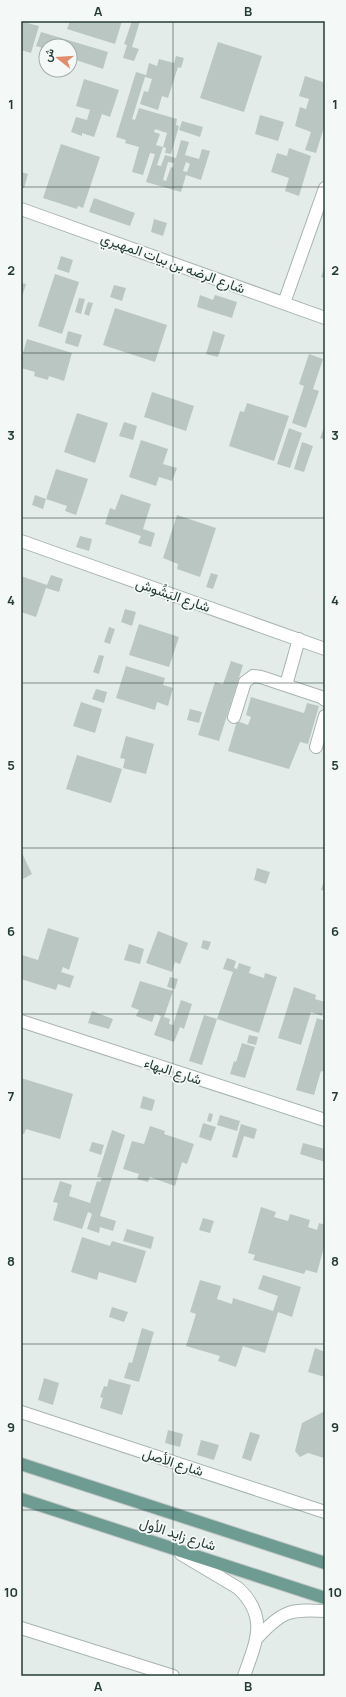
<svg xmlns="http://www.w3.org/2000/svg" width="346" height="1697" font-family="Manrope,Vazirmatn,sans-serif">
	<rect width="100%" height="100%" fill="#e4ece9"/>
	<path fill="#bac6c2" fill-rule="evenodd" d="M70,21H122L115,44L67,29Z
		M132,21H140L132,47L139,49L134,61L123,58L127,45L124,44Z
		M23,22L39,26L31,53L21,50V28Z
		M41,32L108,52L103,69L70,58V46H64L65,45L58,43L57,46H46V49L36,46Z
		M218,42L262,56L244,112L200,98Z
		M176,56L184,58L181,68L178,67L168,98L162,96L158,110L140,104L144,91L148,92L152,79L145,77L132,119L135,120L139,108L177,119L176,125L179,126L171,154L165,153L166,148L163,147L167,133L155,129L154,132L160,134L156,145L163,147L157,165L161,166L165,155L176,158L181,140L189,142L185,155L199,159L202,149L210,151L201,180L186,175L181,192L146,182L155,154L150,153L143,175L132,172L139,147L125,143L126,140L116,137L136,72L146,75L149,63L157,66L159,59L174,63ZM168,162L174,163L173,168L171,167L166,181L163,180ZM186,162L190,164L187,172L183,171Z
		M305,76L323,82L325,87V124L316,153L305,150L311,132L295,126L300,107L306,109L309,99L299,96Z
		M84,79L119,90L110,117L102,114L94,137L82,133V136L71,132L76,117L87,120L90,110L76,106Z
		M260,115L284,122L278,141L255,134Z
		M182,121L203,127L200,137L179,130Z
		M61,144L100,157L83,208L78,206L77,209L43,198Z
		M289,148L311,156L299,196L285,191L289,178L271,172L277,153L287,156Z
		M21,172L28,174L24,188L21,187Z
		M94,198L135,213L130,226L89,212Z
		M154,219L167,223L163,236L151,232Z
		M61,256L73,260L69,273L57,269Z
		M325,266V278L321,277Z
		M55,274L79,282L62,334L38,326Z
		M21,283L26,284L21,300Z
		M114,285L126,288L122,301L110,297Z
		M200,295L213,300L215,295L237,302L232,318L197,307Z
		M79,298L85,299L81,314L75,312Z
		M88,302L93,303L89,316L84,314Z
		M115,308L167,325L155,362L103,345Z
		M68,331L82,335L78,347L65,343Z
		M213,331L225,335L218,357L206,354Z
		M27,339L72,353L64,381L49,376L48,380L34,376L35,372L21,368V360Z
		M309,354L323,359L313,389L319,391L306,428L292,423L304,386L299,384Z
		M152,392L194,406L186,431L144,417Z
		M247,403L289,416L274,461L229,446L240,411L244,412Z
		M77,413L108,423L95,463L64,452Z
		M124,422L137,426L133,440L119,436Z
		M325,425V440L320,438Z
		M289,428L302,433L290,468L277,464Z
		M141,440L168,449L163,464L177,468L172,481L159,477L156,486L129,477Z
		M302,442L313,446L304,472L294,469Z
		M56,469L88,479L76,515L65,511L67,506L46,499Z
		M121,494L151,504L143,529L155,533L151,547L138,543L141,536L105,524L110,508L115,510Z
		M35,495L46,499L43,509L32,505Z
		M177,515L216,528L200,577L177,569L178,564L163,558Z
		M80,536L92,539L89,551L76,547Z
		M211,573L218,575L213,589L206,587Z
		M51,575L63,579L59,592L46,588L36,617L21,612V576L47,585Z
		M125,609L136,612L132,626L121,622Z
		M139,624L179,637L169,667L129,655Z
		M109,627L115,629L110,644L104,642Z
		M99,655L104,656L99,674L93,672Z
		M231,661L243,665L219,741L198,735L215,682L223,684Z
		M126,666L165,678L163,685L173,688L168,706L157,702L155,710L116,698Z
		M96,689L107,692L104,703L92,699Z
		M251,697L304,713L307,703L319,706L308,744L300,742L289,769L228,751L237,721L248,725L251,717L246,715Z
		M81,702L102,709L95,733L73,726Z
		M190,709L202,712L199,723L187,720Z
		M126,736L154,744L146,774L123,768L125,759L120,758Z
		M77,755L122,769L111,803L66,789Z
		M21,851L32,874L21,880Z
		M257,868L270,872L266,884L254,880Z
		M325,877V891L321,890Z
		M48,928L79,938L69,970L63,967L61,972L74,976L70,988L58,984L56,990L21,979L22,955L38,960Z
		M158,931L188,943L180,964L175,962L172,972L146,963Z
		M203,940L211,942L208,950L201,948Z
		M129,944L144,949L140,964L124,960Z
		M227,958L236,961L234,968L237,969L239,963L251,967L249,973L264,978L265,973L277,977L259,1033L217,1019L233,972L223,969Z
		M170,977L178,979L175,989L167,987Z
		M140,981L173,991L164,1017L170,1019L169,1024L173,1025L181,1000L192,1004L184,1029L180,1027L174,1042L154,1035L161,1016L155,1014L152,1022L136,1016L139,1010L131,1007Z
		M294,987L316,995L315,999L325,1002L322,1016L311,1012L301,1045L278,1038Z
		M92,1011L113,1019L109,1029L88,1023Z
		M204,1015L217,1019L202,1065L189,1061Z
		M317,1018L325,1021V1072L321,1071L314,1095L296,1090Z
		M249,1035L258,1037L256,1045L247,1043Z
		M242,1043L255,1047L245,1078L230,1074L234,1061L236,1062Z
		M21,1078L73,1094L60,1139L26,1129L24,1134L21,1133Z
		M143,1096L155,1100L152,1111L140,1108Z
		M209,1113L213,1114L211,1122L207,1121Z
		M220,1115L240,1121L237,1131L217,1125Z
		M203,1123L216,1127L211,1141L199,1137Z
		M241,1124L257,1129L254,1139L244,1136L237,1158L232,1157Z
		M150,1126L165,1131L164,1134L194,1144L187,1164L182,1162L175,1186L150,1177L148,1182L137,1179L139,1174L123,1169L132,1141L144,1144Z
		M112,1130L125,1135L100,1216L116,1221L113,1231L100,1227L99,1233L87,1229L92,1214L88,1212L82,1229L53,1220L58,1203L53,1202L60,1181L72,1185L69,1196L90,1203L97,1181L100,1182L102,1178L97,1177Z
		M92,1142L104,1145L101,1155L89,1151Z
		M303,1143L325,1149V1162L300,1154Z
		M261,1207L276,1212L274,1217L288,1221L290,1214L310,1220L308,1227L317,1230L319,1223L325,1225V1243L317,1273L306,1270L304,1274L253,1260L255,1255L248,1253Z
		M203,1218L214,1221L210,1233L199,1230Z
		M127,1229L154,1237L151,1249L123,1241Z
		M82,1237L110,1246L112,1241L146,1251L136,1283L99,1272L97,1280L71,1272Z
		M263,1275L301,1287L292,1317L278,1312L265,1353L243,1346L236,1367L218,1361L220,1356L186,1346L196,1314L190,1312L200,1280L221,1286L217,1299L232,1304L233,1298L273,1311L278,1296L258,1289Z
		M112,1307L128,1312L124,1322L109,1317Z
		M142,1328L154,1332L139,1382L124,1378L129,1362L132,1363Z
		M315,1348L325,1352V1377L308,1372Z
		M44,1378L59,1383L53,1405L38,1400Z
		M109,1379L131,1385L122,1415L100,1408L103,1398L100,1397L104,1386L107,1387Z
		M325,1411L324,1458L308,1453L300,1457L295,1451L302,1423Z
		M168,1430L183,1434L180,1447L165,1443Z
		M250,1432L260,1435L251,1461L242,1458Z
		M201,1440L219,1445L214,1460L197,1455Z"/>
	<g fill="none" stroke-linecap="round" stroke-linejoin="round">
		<defs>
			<path id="minor" d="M21,209L325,318
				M284,303L325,188
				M21,541L325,649
				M286,685L299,639
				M234,717L245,682L253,676L261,677L321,697L325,700
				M316,747L325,716
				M21,1021L325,1120
				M21,1412L325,1512
				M181,1554L238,1588C269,1617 256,1642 244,1676
				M21,1628L173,1676
				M258,1637C282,1611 290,1609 325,1611"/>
			<path id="primary" d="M21,1464L325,1563
				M21,1499L325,1598"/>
		</defs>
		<use href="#minor" stroke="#a7b4b0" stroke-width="14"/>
		<use href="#primary" stroke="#c2c8c7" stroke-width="14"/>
		<use href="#minor" stroke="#fff" stroke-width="12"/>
		<use href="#primary" stroke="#6e9c92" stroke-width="12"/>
	</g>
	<path fill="none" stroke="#253c36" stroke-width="1" stroke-opacity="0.55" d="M173,21V1676M21,187H325M21,353H325M21,518H325M21,683H325M21,848H325M21,1014H325M21,1179H325M21,1344H325M21,1510H325"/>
	<g text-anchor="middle" stroke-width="3.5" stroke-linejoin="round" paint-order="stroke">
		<g font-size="14" fill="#253c36" stroke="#f4f9f7">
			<text transform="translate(173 263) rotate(20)" y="5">شارع الرضه بن بيات المهيري</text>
			<text transform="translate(173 595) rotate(19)" y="5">شارع البَشُوش</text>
			<text transform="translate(173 1071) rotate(18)" y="5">شارع البهاء</text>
			<text transform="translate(173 1462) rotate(18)" y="5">شارع الأصل</text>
			<text transform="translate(178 1534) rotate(18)" y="5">شارع زايد الأول</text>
		</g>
	</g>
	<rect width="346" height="1697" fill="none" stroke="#f4f9f7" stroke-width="44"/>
	<g transform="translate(58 58) rotate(287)"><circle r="19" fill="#f4f9f7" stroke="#a1adaa"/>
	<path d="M0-3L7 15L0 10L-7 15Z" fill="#e38c6b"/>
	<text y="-6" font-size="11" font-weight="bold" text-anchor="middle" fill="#253c36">ش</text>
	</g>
	<rect x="22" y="22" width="302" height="1653" fill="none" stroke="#253c36" stroke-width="1.5"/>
	<g font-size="13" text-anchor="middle" font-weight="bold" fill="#253c36">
		<text x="98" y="16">A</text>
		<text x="248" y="16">B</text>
		<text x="11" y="109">1</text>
		<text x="335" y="109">1</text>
		<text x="11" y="275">2</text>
		<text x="335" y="275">2</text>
		<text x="11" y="440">3</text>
		<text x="335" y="440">3</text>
		<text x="11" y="605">4</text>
		<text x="335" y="605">4</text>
		<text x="11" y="770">5</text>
		<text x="335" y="770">5</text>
		<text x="11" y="936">6</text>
		<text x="335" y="936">6</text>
		<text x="11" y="1101">7</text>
		<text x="335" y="1101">7</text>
		<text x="11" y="1266">8</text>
		<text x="335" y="1266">8</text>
		<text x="11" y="1432">9</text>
		<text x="335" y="1432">9</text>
		<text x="11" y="1597">10</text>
		<text x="335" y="1597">10</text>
		<text x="98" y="1691">A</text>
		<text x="248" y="1691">B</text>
	</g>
</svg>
